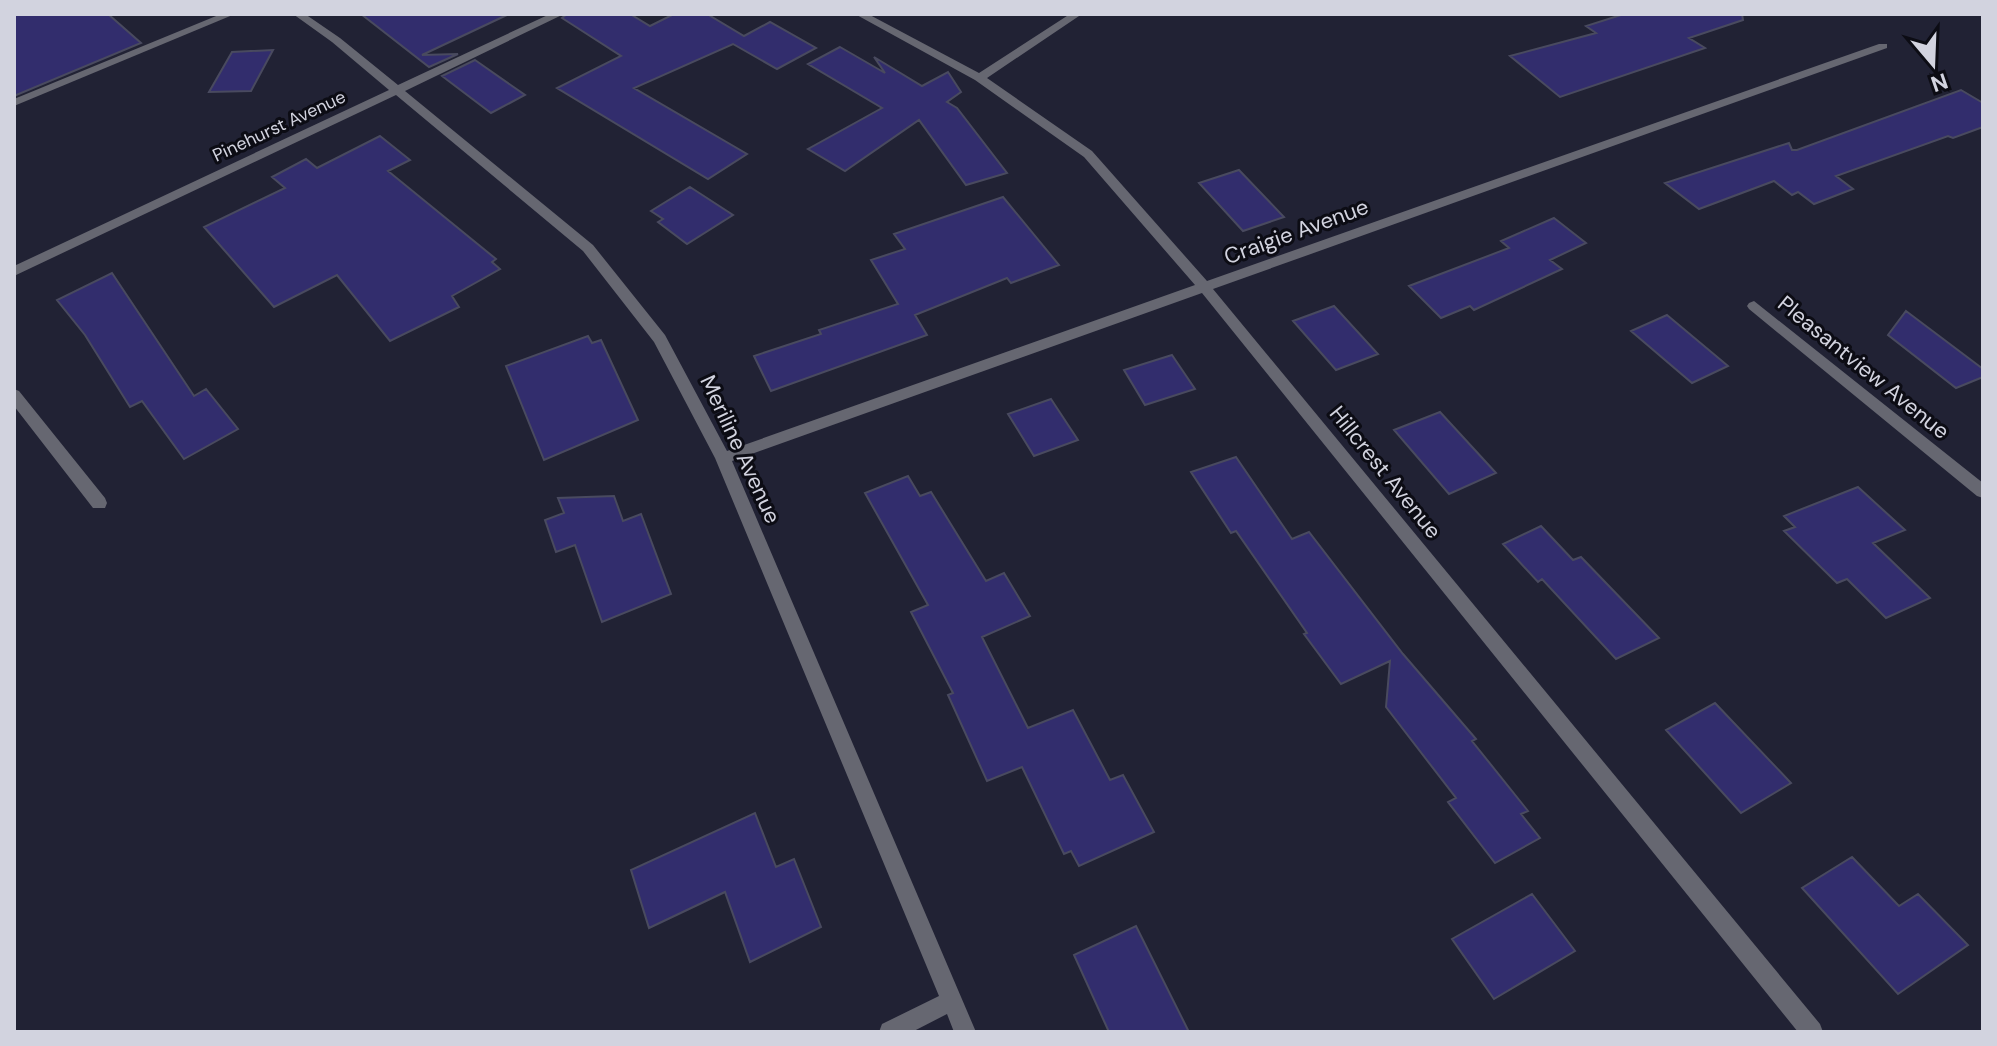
<svg xmlns="http://www.w3.org/2000/svg" width="1997" height="1046" font-family="'DM Sans',sans-serif">
	<rect width="100%" height="100%" fill="#212234"/>
	<path fill="#322d6d" stroke="#494a5f" stroke-width="2" d="M14,14H108L141,43L14,96Z
		M361,14H509L422,55L458,54L429,67Z
		M567,14H630L650,26L674,14H707L744,36L770,22L816,48L777,69L733,44L634,88L747,154L708,179L557,88L621,56L562,18Z
		M1624,14H1742L1743,20L1689,38L1705,48L1560,97L1510,56L1596,33L1586,26Z
		M840,47L885,73L874,57L922,86L948,72L961,92L947,102L957,108L1007,173L966,185L919,120L845,171L808,149L882,108L808,64Z
		M273,50L251,91L209,92L232,52Z
		M475,60L525,95L491,113L442,76Z
		M1961,90L1983,103V127L1953,138L1948,136L1836,176L1853,189L1814,204L1798,192L1792,195L1774,181L1699,209L1665,183L1789,143L1792,150H1797Z
		M380,136L410,160L388,171L496,259L492,262L500,269L452,296L459,307L390,341L337,275L274,307L204,227L285,188L272,177L306,159L317,168Z
		M1239,170L1284,217L1243,231L1199,183Z
		M690,187L733,215L687,244L658,222L663,219L651,211Z
		M1003,197L1059,265L1011,283L1007,278L915,315L927,335L771,391L754,356L821,334L819,330L898,304L871,260L905,249L894,234Z
		M1554,218L1586,243L1550,260L1562,269L1474,310L1470,306L1441,318L1409,286L1509,248L1501,241Z
		M112,273L194,396L206,389L238,429L184,459L142,401L130,407L85,335L57,300Z
		M1334,306L1378,354L1336,370L1293,321Z
		M1906,311L1983,369V377L1956,388L1888,335Z
		M1667,315L1728,366L1692,383L1631,331Z
		M588,336L592,343L601,340L638,420L544,460L506,366Z
		M1172,355L1195,389L1145,405L1124,370Z
		M1051,399L1078,440L1034,456L1008,414Z
		M1440,412L1496,473L1449,494L1394,430Z
		M1236,457L1292,539L1309,532L1403,654L1476,739L1472,741L1528,811L1521,814L1540,838L1495,863L1448,802L1456,798L1386,707L1390,661L1341,684L1304,634L1307,633L1236,531L1231,533L1191,472Z
		M908,476L920,496L931,492L986,581L1004,573L1030,616L982,637L1028,728L1073,710L1110,780L1123,775L1154,832L1079,866L1071,851L1064,854L1022,767L987,781L948,695L953,693L911,612L928,605L865,493Z
		M1858,487L1905,530L1873,543L1930,598L1886,618L1847,579L1837,583L1784,531L1795,527L1784,516Z
		M614,496L623,521L641,514L671,594L602,622L575,545L556,552L545,520L564,513L558,498Z
		M1541,526L1573,560L1581,557L1659,638L1616,659L1542,579L1538,582L1503,544Z
		M1715,703L1791,783L1741,813L1666,730Z
		M755,813L776,867L794,859L821,927L750,962L725,892L649,928L631,870Z
		M1852,857L1899,906L1918,894L1968,945L1898,994L1802,888Z
		M1532,894L1575,951L1494,999L1452,939Z
		M1136,926L1189,1032H1109L1074,955Z"/>
	<g fill="none" stroke-linecap="round" stroke-linejoin="round">
		<path fill="#666771" fill-rule="evenodd" d="M221,14H235L14,106V99Z"/>
		<path fill="#666771" fill-rule="evenodd" d="M293,14H305L340,38L398,85L550,14H564L405,91L593,245L665,335L727,451L1195,285L1084,157L975,80L855,14H868L979,73L1070,14H1082L987,78L1092,151L1207,281L1879,44H1887V48L1213,289L1820,1024L1823,1032H1798L1202,293L732,461L976,1032H954L947,1014L912,1032H879L882,1024L939,996L715,458L654,342L583,251L396,95L14,276V266L389,90L332,42Z
			M1754,301L1983,483V498L1977,496L1749,309L1747,306L1749,303Z
			M14,389L19,391L105,498L107,503L105,508H93L14,406Z"/>
	</g>
	<g text-anchor="middle" stroke-width="6" stroke-linejoin="round" paint-order="stroke">
		<g font-size="18" fill="#d2d3df" stroke="#0c0c14">
			<text transform="translate(279 126) rotate(-25)" y="6">Pinehurst Avenue</text>
		</g>
		<g font-size="22" fill="#d2d3df" stroke="#0c0c14">
			<text transform="translate(1296 231) rotate(-20)" y="8">Craigie Avenue</text>
			<text transform="translate(1864 367) rotate(39)" y="8">Pleasantview Avenue</text>
			<text transform="translate(741 449) rotate(65)" y="8">Meriline Avenue</text>
			<text transform="translate(1386 472) rotate(51)" y="8">Hillcrest Avenue</text>
		</g>
	</g>
	<rect width="1997" height="1046" fill="none" stroke="#d2d3df" stroke-width="32"/>
	<g transform="translate(1933 64) rotate(161)" stroke="#0c0c14" stroke-width="6" paint-order="stroke">
	<path d="M0-6L14 30L0 20L-14 30Z" fill="#d2d3df"/>
	<text y="-12" font-size="22" font-weight="bold" text-anchor="middle" fill="#d2d3df">N</text>
	</g>
</svg>
